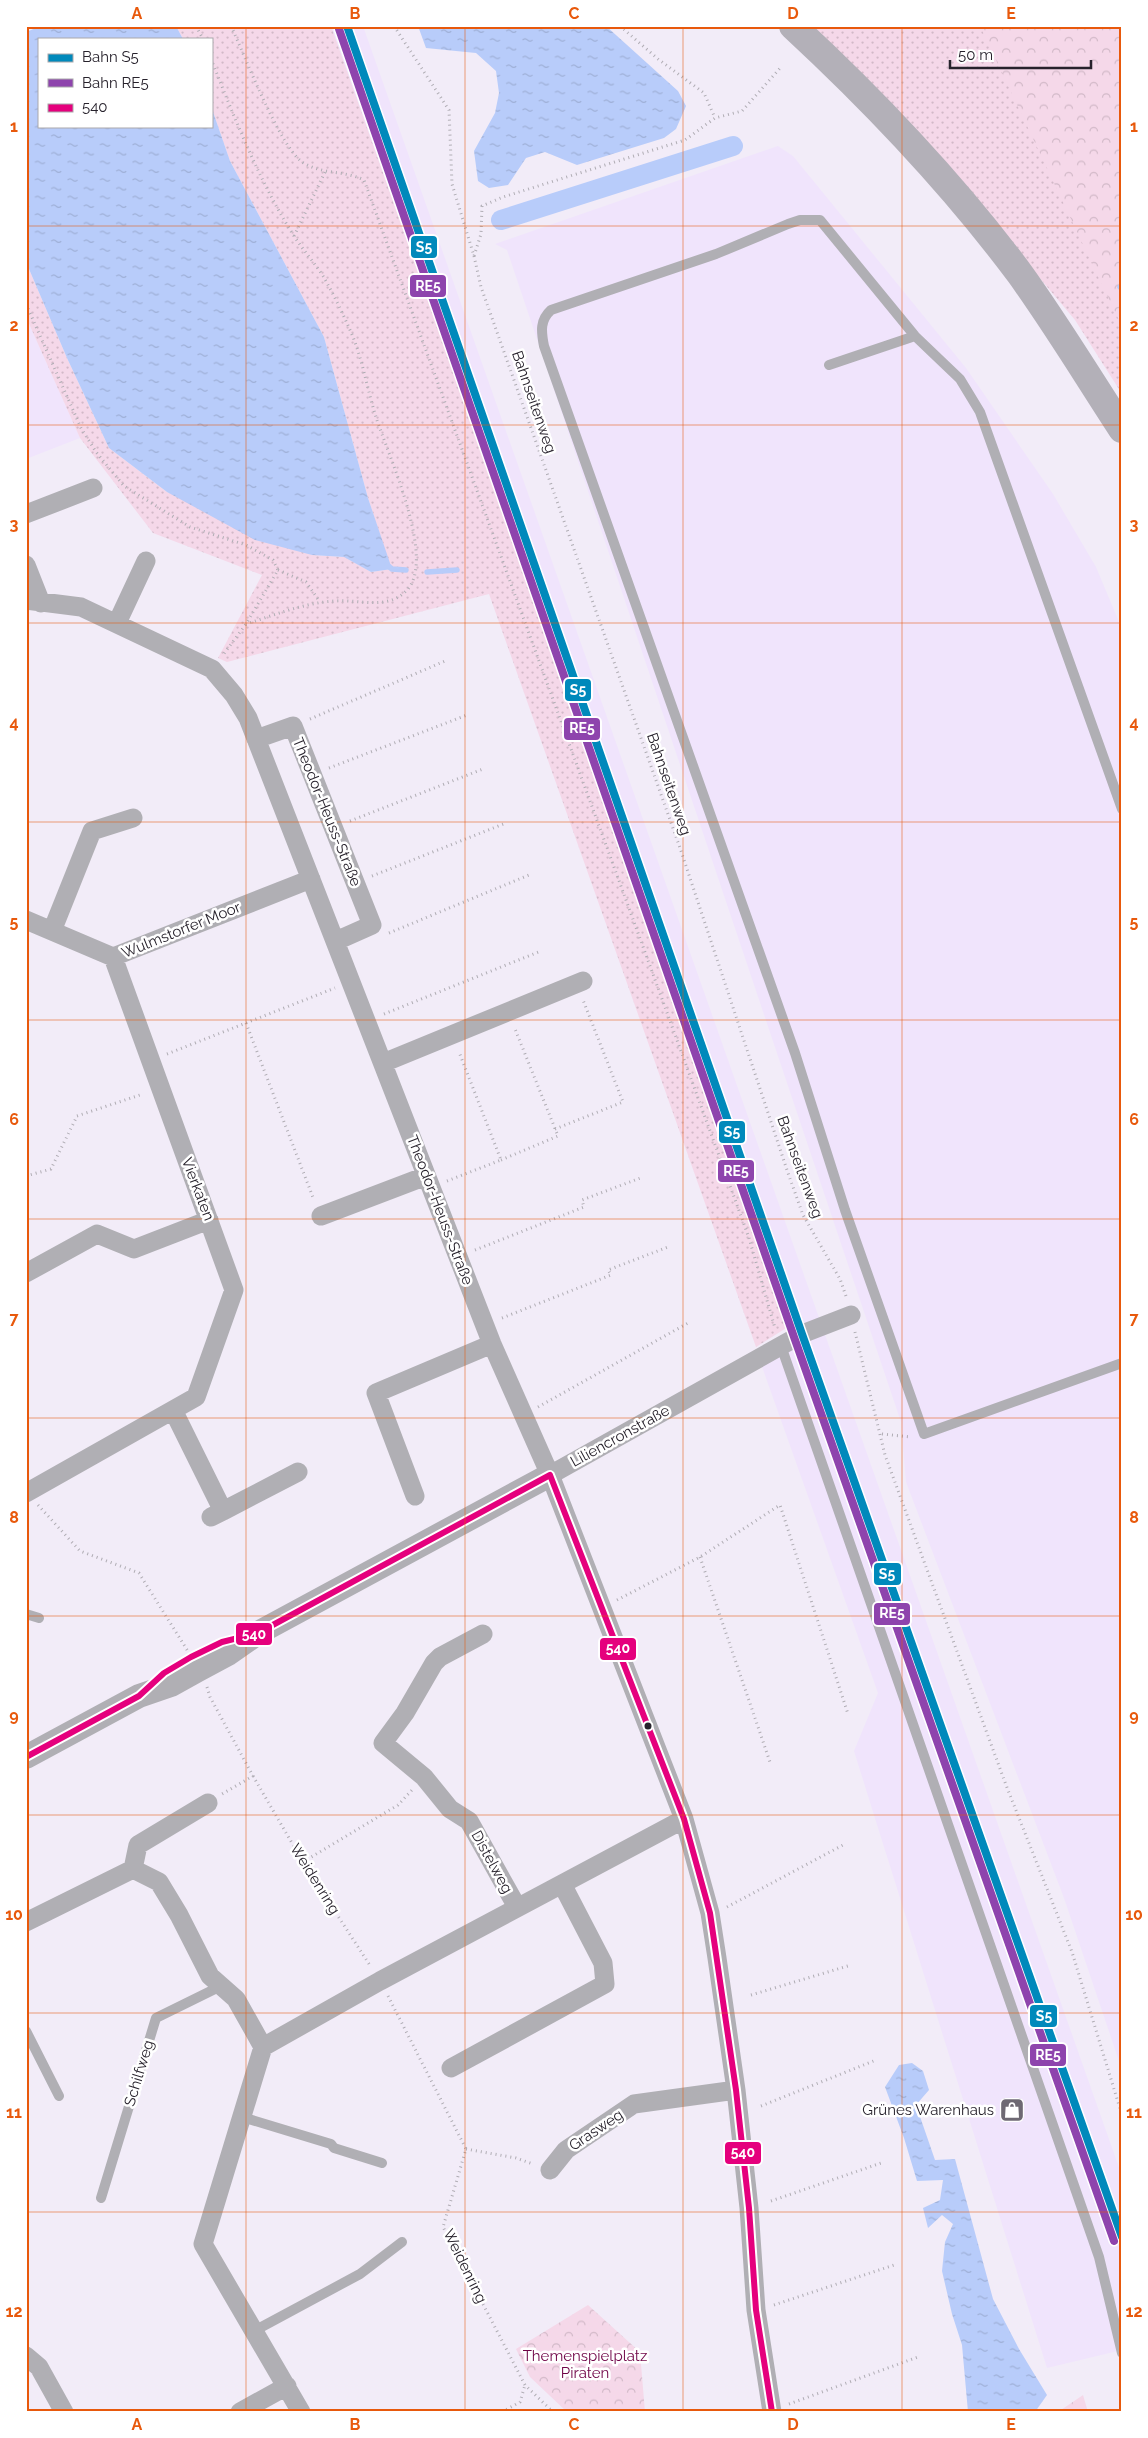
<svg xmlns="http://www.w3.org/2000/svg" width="1148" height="2438" font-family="Raleway,sans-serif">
	<defs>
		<pattern id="grass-dots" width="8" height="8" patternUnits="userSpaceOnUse" patternTransform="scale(1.25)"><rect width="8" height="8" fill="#f5d8e9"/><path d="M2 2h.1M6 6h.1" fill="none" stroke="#d2b9c8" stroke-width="1.8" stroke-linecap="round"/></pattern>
		<pattern id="forest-crowns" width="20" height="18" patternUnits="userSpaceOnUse" patternTransform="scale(1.25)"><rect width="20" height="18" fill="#f5d8e9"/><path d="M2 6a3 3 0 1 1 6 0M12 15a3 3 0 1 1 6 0" fill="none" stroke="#d2b9c8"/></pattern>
		<pattern id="water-ripples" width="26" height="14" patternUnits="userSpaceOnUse" patternTransform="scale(1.25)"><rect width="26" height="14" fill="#b8ccfa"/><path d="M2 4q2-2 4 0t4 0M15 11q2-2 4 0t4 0" fill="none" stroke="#9eafd6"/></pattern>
	</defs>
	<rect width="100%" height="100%" fill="#f2ecf8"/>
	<path fill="#f0e4fc" d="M331,26H363L1122,2176V2350L1047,2368L854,1751L878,1693L761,1364L797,1346Z
		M778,146L793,156L966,368L1053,494L1096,567L1122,629V2070L1064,1898L906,1482L901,1422L507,250L495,244Z
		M26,317L80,438L26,459Z"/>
	<path fill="url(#grass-dots)" d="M176,26H331L791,1325L756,1347L489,594L227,662L218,658L262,575L153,533L80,438L26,317V262L67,358L109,448L167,492L312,555L345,557L371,572L391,569L368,498L324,337L230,161L211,106V39H183Z
		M804,26H1122V394L1075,320L922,138Z"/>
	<path fill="url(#forest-crowns)" d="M980,26H1122V326L1103,287Z
		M588,2305L640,2352L645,2412H567L530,2377L516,2349Z
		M1083,2395L1088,2412H1058L1061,2410Z"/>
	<path fill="url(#water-ripples)" d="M41,26H176L183,39H39V126H211V106L230,161L324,337L368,498L392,569L371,572L344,557L312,555L255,540L167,492L109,448L67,358L26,262V32Z
		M418,26H606L678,91L686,106L676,129L664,138L577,165L545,152L526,158L508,185L489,188L478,181L474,151L495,113L499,93L496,71L476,53L426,48Z
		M912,2063L923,2071L929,2090L916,2105L935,2160L955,2159L993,2299L1019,2349L1047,2395L1035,2412H968L962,2345L952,2314L942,2271L945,2242L953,2224L942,2215L928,2228L923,2208L940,2200L943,2180L917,2181L904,2138L885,2087L899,2065Z"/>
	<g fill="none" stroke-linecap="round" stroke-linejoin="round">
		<path stroke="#b8ccfa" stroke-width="5.5" d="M1120,287L1122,286
			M387,565L392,569L406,570
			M427,572L457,570"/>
		<path stroke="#b8ccfa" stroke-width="20" d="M501,220L733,146"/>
		<path stroke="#b0adb4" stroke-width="3" stroke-dasharray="1 4" stroke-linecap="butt" d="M196,26L203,39
			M231,26C245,56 279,145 302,162C322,175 344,170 364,180L749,1238L775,1328
			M394,26L449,110L452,184L474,256L481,234L482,206L503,197L685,140L715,118L742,111L782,66
			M620,26L658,59L704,93L715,118
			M211,59C235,119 259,181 294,236C303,250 314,262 323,276C333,293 342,312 350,330C362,356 367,389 376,417C387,453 439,563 405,592C389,607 368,602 348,601C313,599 278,614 246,624
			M294,236L325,172
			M474,256L481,287L680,848L788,1173L803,1215L840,1279L847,1299
			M26,304L81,428L96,452L124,486L190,527L246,545L273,560L278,570L246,624L223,655
			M278,570L306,582L320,602
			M310,719L445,661
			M329,768L467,715
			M350,821L483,769
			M372,876L506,823
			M389,933L529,875
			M384,1014L541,951
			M246,1023L314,1200
			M167,1054L335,988
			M555,1129L623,1102L583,1000
			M501,1160L558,1136L515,1029
			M26,1176L51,1169L77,1116L143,1094
			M447,1181L501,1160L459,1052
			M475,1250L584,1207L582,1200L643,1177
			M502,1318L611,1275L608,1270L668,1247
			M855,1332L885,1455L1006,1785L1072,1952L1122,2115
			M538,1407L688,1323
			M882,1434L911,1437
			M38,1505L80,1551L139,1573L189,1653
			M700,1557L770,1762
			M617,1600L700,1557L780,1505L848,1714
			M207,1687L210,1697L253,1776L222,1794
			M253,1776L303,1862L371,1967
			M303,1862L398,1805L412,1790
			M727,1907L843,1845
			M751,1995L851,1965
			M388,1996L466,2149L443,2227L525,2385L553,2412
			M761,2106L876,2060
			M466,2149L516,2158L533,2164
			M771,2201L884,2162
			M774,2305L897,2264
			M789,2404L918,2357
			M502,2412L520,2402L525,2385"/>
		<path stroke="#b0afb4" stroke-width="10" d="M829,365L915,336
			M1122,809L980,412L960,379L915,336L820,220H800L788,224L716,254L551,310C540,320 541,331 544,346L795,1053L845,1210L924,1434L1122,1363
			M781,1346L1099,2257L1122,2353
			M26,1614L39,1618
			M26,2031L59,2096
			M242,2117L331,2144L334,2148L382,2163
			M101,2198L156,2018L221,1986
			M254,2331L360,2274L402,2242"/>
		<path stroke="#b0afb4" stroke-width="19" d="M26,514L93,488
			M26,565L41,603
			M26,600L81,607L212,669L234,695L248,718L492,1344L550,1475L684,1819L710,1913L717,1958L736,2090L749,2208L756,2310L772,2412
			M117,623L146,561
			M256,739L293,726L372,925L336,941
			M26,920L113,957L311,879
			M52,931L92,831L133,818
			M383,1063L583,981
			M321,1216L426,1176
			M26,1273L97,1234L134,1249L209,1220
			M173,1410L223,1511L211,1517
			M550,1475L802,1334L851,1315
			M26,1493L196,1397L234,1290L113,957
			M415,1496L376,1393L492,1344
			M223,1511L298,1472
			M483,1634L440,1657L434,1663L405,1713L383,1743L424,1777L450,1809L469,1821L517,1907
			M133,1869L138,1845L208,1803
			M26,1922L133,1869L159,1882L179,1915L210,1976L236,1999L263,2047
			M451,2068L605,1984L603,1963L562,1884
			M550,2170L566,2150L634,2104L736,2090
			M26,2356L39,2367L64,2412
			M240,2412L287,2386
			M301,2412L203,2244L263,2047L380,1981L684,1819"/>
		<path stroke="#b0afb4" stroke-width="24" d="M26,1757L139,1696L171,1685L198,1670L228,1654L258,1633L550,1475"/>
		<path stroke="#b3b0b8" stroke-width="28" d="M793,26C875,102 953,184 1020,274C1056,324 1088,377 1122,429"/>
		<defs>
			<path id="bus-1" d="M26,1757L139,1696L164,1673L191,1657L222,1642L258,1633L550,1475L684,1819L710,1913L736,2090L749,2208L756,2310L772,2412"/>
		</defs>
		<use href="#bus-1" stroke="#fff" stroke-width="10"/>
		<use href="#bus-1" stroke="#e5007d" stroke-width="6"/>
		<defs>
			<path id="rail-1" d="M347,26L802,1334L1122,2237"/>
			<path id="rail-2" d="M339,29L794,1337L1114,2241"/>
		</defs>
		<use href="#rail-1" stroke="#fff" stroke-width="11"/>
		<use href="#rail-2" stroke="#fff" stroke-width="11"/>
		<use href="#rail-1" stroke="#0089bb" stroke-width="8"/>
		<use href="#rail-2" stroke="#8e44ad" stroke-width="8"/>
	</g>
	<path fill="none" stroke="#e8590c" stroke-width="1" stroke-opacity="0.55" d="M246,26V2412M465,26V2412M683,26V2412M902,26V2412M26,226H1122M26,425H1122M26,623H1122M26,822H1122M26,1020H1122M26,1219H1122M26,1418H1122M26,1616H1122M26,1815H1122M26,2013H1122M26,2212H1122"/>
	<defs>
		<symbol id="shop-square" viewBox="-11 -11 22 22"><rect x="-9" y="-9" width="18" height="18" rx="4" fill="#6e6973" stroke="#fff"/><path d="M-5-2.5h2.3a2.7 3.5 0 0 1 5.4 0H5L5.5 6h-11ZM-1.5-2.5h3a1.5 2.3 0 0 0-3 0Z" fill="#fff"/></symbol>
	</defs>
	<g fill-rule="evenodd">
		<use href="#shop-square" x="998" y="2096" width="28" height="28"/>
	</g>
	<circle fill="#27222c" stroke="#fff" stroke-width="2" cx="648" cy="1726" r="4.5"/>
	<g text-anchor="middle" stroke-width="5" stroke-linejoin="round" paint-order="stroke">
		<g font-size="15" fill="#27222c" stroke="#fff">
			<text transform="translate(534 402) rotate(71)" y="5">Bahnseitenweg</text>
			<text transform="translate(669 784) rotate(71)" y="5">Bahnseitenweg</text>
			<text transform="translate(327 812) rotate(68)" y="5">Theodor-Heuss-Straße</text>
			<text transform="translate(181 930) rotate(-22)" y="5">Wulmstorfer Moor</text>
			<text transform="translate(800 1167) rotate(70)" y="5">Bahnseitenweg</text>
			<text transform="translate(198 1189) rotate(69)" y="5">Vierkaten</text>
			<text transform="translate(440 1210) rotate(69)" y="5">Theodor-Heuss-Straße</text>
			<text transform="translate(620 1436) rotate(-29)" y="5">Liliencronstraße</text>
			<text transform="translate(492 1862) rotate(61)" y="5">Distelweg</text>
			<text transform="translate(315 1879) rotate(58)" y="5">Weidenring</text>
			<text transform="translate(139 2073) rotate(-73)" y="5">Schilfweg</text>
			<text transform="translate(596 2130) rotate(-34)" y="5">Grasweg</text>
			<text transform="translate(465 2266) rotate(64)" y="5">Weidenring</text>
		</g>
		<g font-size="15" fill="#27222c" stroke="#fff" text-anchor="end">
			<text x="994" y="2115">Grünes Warenhaus</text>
		</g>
		<g font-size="15" fill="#6f0346" stroke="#fff">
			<text x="585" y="2361">Themenspielplatz<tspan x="585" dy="17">Piraten</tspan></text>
		</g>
	</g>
	<g stroke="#fff" stroke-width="2">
		<rect x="410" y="235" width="28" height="24" rx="5" fill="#0089bb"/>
		<rect x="409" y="274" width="38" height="24" rx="5" fill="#8e44ad"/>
		<rect x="564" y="678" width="28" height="24" rx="5" fill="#0089bb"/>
		<rect x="563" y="717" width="38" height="24" rx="5" fill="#8e44ad"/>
		<rect x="718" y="1120" width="28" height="24" rx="5" fill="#0089bb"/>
		<rect x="717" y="1159" width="38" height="24" rx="5" fill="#8e44ad"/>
		<rect x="873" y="1562" width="29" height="24" rx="5" fill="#0089bb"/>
		<rect x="873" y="1602" width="38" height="24" rx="5" fill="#8e44ad"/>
		<rect x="235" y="1622" width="38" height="24" rx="5" fill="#e5007d"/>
		<rect x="599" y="1637" width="38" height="24" rx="5" fill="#e5007d"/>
		<rect x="1029" y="2004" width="29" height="24" rx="5" fill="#0089bb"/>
		<rect x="1029" y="2043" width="38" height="24" rx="5" fill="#8e44ad"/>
		<rect x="724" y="2141" width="38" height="24" rx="5" fill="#e5007d"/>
	</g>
	<g font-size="14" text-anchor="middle" font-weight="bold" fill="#fff">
		<text x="424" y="252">S5</text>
		<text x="428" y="291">RE5</text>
		<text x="578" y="695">S5</text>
		<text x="582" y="733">RE5</text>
		<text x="732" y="1137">S5</text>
		<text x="736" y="1176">RE5</text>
		<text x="887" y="1579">S5</text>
		<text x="892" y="1618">RE5</text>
		<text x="254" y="1639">540</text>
		<text x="618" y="1653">540</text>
		<text x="1044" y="2021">S5</text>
		<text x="1048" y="2060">RE5</text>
		<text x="743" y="2157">540</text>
	</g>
	<rect width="1148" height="2438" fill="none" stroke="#ffffff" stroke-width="55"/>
	<rect x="38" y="38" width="175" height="90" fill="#ffffff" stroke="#a9a7ab"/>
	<rect x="48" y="54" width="25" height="8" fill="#0089bb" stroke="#a9a7ab"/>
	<text x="82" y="62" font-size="15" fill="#27222c">Bahn S5</text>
	<rect x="48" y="79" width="25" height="8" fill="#8e44ad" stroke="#a9a7ab"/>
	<text x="82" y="88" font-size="15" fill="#27222c">Bahn RE5</text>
	<rect x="48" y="104" width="25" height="8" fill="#e5007d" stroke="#a9a7ab"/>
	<text x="82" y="112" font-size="15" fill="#27222c">540</text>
	<path d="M950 60v8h141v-8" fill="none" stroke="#27222c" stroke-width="2.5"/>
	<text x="958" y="60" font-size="15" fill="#27222c" stroke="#ffffff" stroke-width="4" paint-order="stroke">50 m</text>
	<rect x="28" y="28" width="1092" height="2382" fill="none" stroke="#e8590c" stroke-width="2"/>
	<g font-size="16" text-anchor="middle" font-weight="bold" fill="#e8590c">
		<text x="137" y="19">A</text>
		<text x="355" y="19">B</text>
		<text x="574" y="19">C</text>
		<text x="793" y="19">D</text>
		<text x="1011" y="19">E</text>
		<text x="14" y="132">1</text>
		<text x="1134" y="132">1</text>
		<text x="14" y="331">2</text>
		<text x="1134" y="331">2</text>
		<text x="14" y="530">3</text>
		<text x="1134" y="530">3</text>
		<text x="14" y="728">4</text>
		<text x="1134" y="728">4</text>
		<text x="14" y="927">5</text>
		<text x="1134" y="927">5</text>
		<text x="14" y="1125">6</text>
		<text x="1134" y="1125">6</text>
		<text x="14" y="1324">7</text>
		<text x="1134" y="1324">7</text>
		<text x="14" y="1523">8</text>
		<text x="1134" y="1523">8</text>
		<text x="14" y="1721">9</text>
		<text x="1134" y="1721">9</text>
		<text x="14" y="1920">10</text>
		<text x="1134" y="1920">10</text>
		<text x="14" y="2118">11</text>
		<text x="1134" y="2118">11</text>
		<text x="14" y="2317">12</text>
		<text x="1134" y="2317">12</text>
		<text x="137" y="2430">A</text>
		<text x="355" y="2430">B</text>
		<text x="574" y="2430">C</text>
		<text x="793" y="2430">D</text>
		<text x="1011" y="2430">E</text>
	</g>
</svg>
